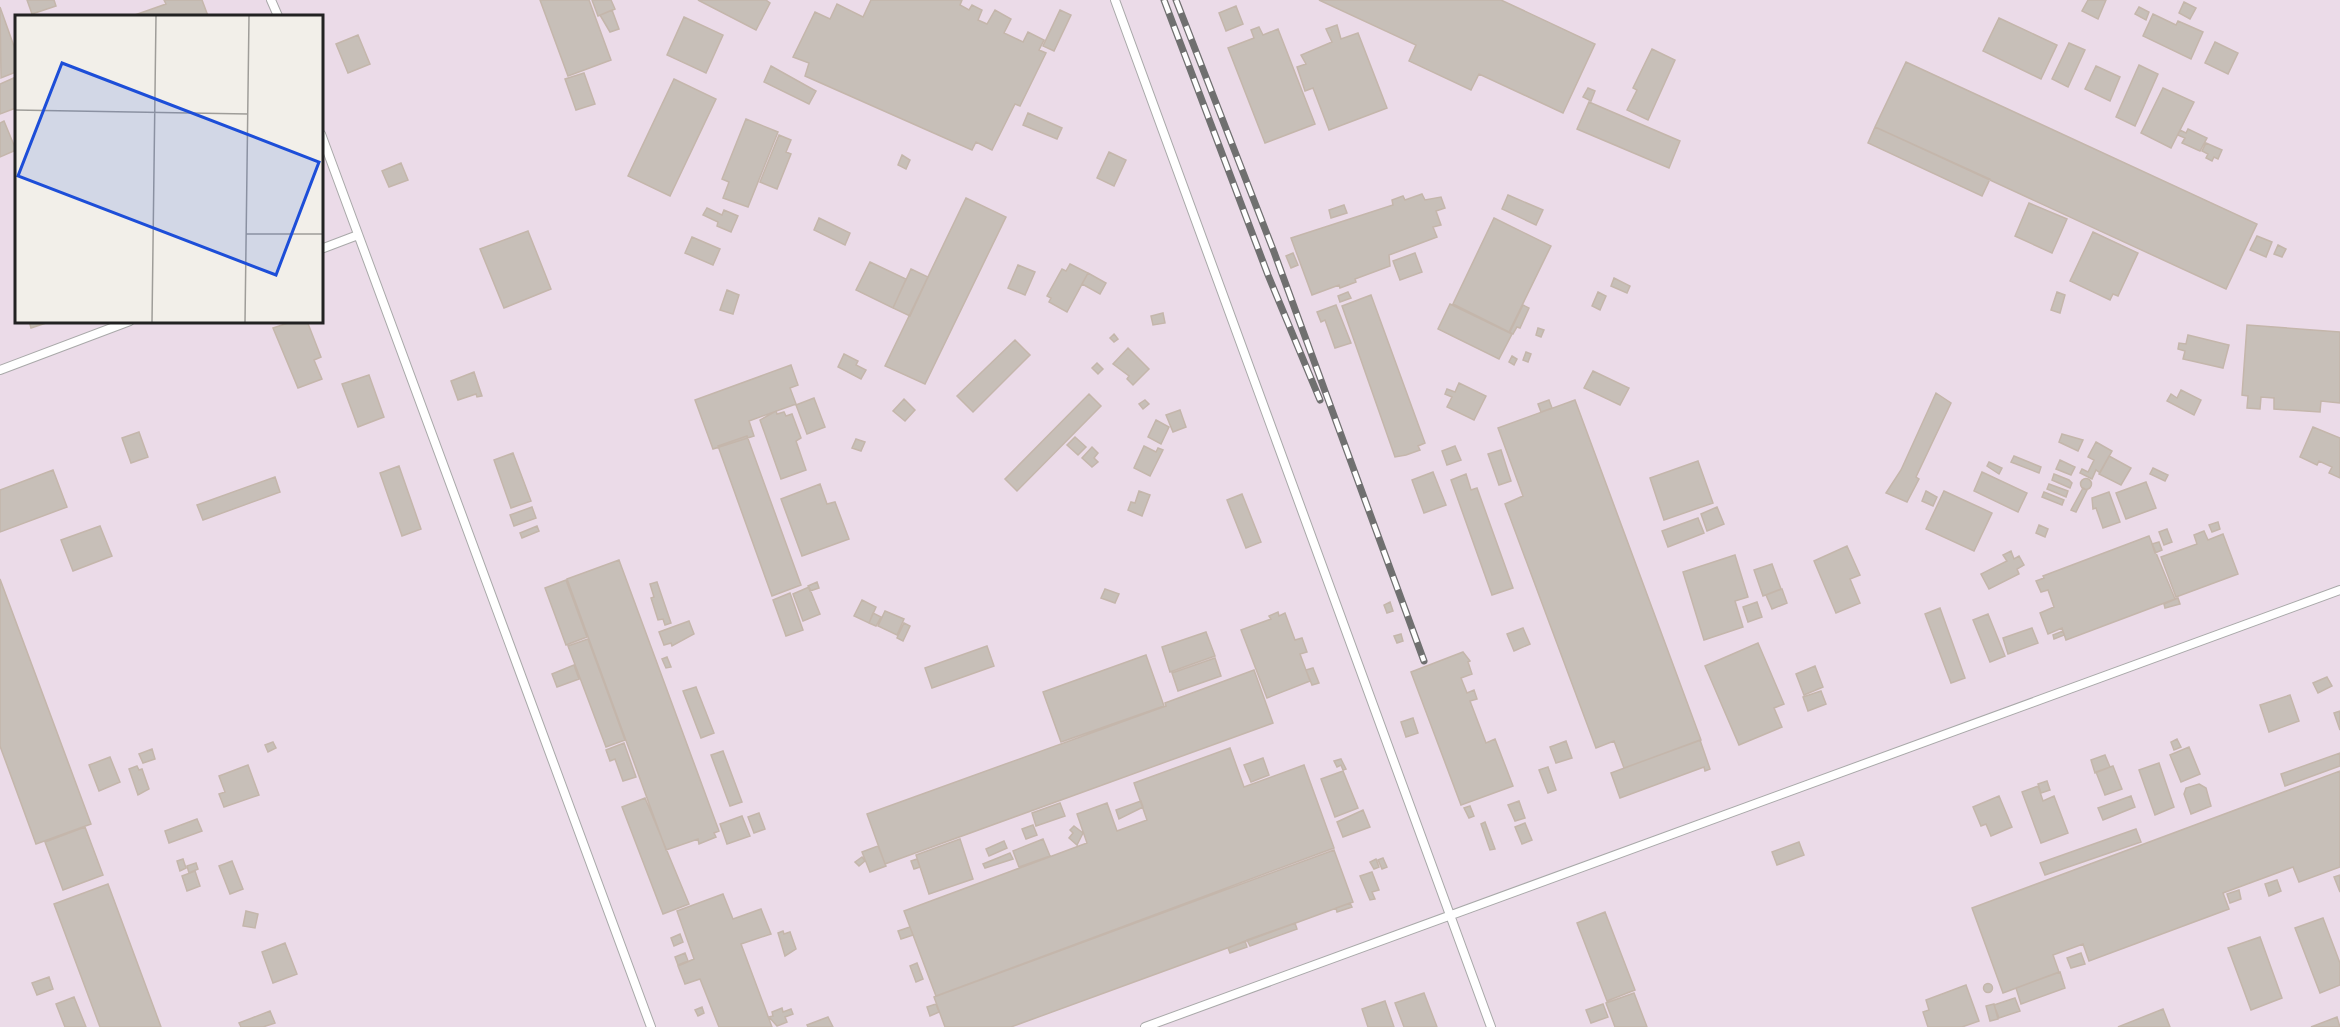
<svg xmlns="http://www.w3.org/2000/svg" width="2340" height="1027" font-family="Helvetica,sans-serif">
	<rect width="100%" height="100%" fill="#f2efe9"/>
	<path fill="#ebdbe8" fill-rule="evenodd" d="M0,0H2340V1027H0ZM16,16H321V321H16Z"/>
	<path fill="#c7bfb8" stroke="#c4b6ab" stroke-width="1.5" d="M27,0H54L56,6L32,14Z
		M164,0H202L208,16H132L166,4Z
		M540,0H589L611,60L568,76Z
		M592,0H611L615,9L598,16Z
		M698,0H766L770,3L756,30Z
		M871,0H962L960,5L969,10L972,5L982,10L978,20L987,24L995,10L1011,19L1004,33L1023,42L1028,32L1044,40L1039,50L1046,53L1020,106L1015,104L992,150L976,142L972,150L805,76L809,63L793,57L815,12L830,19L837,4L863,17Z
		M1319,0H1501L1595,44L1563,113L1479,74L1471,90L1409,61L1416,45Z
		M2088,0H2106L2098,19L2082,11Z
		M2184,2L2196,8L2190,19L2179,13Z
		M1236,6L1243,24L1226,31L1219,13Z
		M0,7L16,52V72L1,78Z
		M2139,7L2149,12L2146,20L2135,14Z
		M612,10L619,29L610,32L600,15Z
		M1060,10L1071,15L1054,51L1043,46Z
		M2153,14L2176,25L2178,21L2203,32L2191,59L2143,36Z
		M684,17L723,35L706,73L667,55Z
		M1999,18L2057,45L2041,79L1983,51Z
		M1337,25L1341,39L1358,33L1387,108L1329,130L1313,88L1305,91L1297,67L1306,64L1301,55L1332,42L1326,29Z
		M1259,27L1263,35L1278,29L1315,124L1265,143L1228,48L1254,38L1251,30Z
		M358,35L370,64L348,73L336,44Z
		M2215,42L2238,53L2228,74L2205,63Z
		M2069,43L2085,50L2068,87L2052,79Z
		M1652,49L1675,60L1648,120L1627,110L1637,90L1633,88Z
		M1906,62L2257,224L2226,289L1875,127Z
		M2139,65L2158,74L2135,126L2116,117Z
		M771,66L816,91L809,104L764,82Z
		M2096,66L2120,77L2110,101L2085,89Z
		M584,73L595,104L576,110L565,79Z
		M16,77V108L0,114V84Z
		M674,79L716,99L670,196L628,176Z
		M1588,88L1595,91L1591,101L1583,97Z
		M2163,88L2194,102L2171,148L2141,133Z
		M1589,102L1680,141L1669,168L1577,129Z
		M1028,113L1062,128L1057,139L1023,125Z
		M746,119L778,132L748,207L723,198L729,182L722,179Z
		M4,121L16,150L0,157V123Z
		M1875,127L1990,179L1982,196L1868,143Z
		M2188,129L2207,138L2200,151L2182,143L2185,138L2178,135L2180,130L2186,133Z
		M779,135L791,140L786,152L791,154L777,189L760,182Z
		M2206,143L2222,150L2218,159L2214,157L2212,161L2206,158L2208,154L2202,151Z
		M1109,152L1126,160L1114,186L1097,178Z
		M902,155L910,160L906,169L898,165Z
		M401,163L408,180L389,187L382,171Z
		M1422,194L1425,200L1441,197L1445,208L1436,211L1441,225L1433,227L1437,237L1389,255L1390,266L1355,279L1356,282L1340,288L1339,285L1312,295L1291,238L1393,205L1392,200L1403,196L1405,200Z
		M1508,195L1543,210L1536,225L1502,209Z
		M966,198L1006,217L925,384L885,366Z
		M2029,203L2067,219L2052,253L2015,236Z
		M1344,205L1347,213L1331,218L1329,210Z
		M707,208L722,215L724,210L738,216L731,232L717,226L718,222L703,215Z
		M819,218L850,233L845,245L814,230Z
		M1494,218L1551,246L1509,332L1453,304Z
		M528,231L551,289L504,308L480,249Z
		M2093,232L2138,253L2118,296L2113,294L2110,300L2070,281Z
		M2257,236L2272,242L2266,257L2250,250Z
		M692,237L720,249L713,265L685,253Z
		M2278,245L2286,249L2282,257L2274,254Z
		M1293,253L1298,265L1291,268L1286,256Z
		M1415,253L1422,272L1400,280L1393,261Z
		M870,262L906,279L893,308L856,290Z
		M1070,264L1088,273L1067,312L1049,302L1051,298L1047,296L1062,269L1066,271Z
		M1018,265L1035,272L1025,295L1008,288Z
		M911,269L928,277L910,316L893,308Z
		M1088,273L1106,283L1100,294L1082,284Z
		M1614,278L1630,286L1627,293L1611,286Z
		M727,290L739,295L733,314L720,310Z
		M1348,292L1351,298L1340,302L1338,296Z
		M1598,292L1606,296L1600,310L1592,306Z
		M2057,292L2065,295L2060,313L2051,310Z
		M1371,295L1425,443L1418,446L1420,450L1406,455L1395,457L1342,306Z
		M1450,304L1512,334L1499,359L1438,329Z
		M1336,305L1351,343L1335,348L1325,320L1321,322L1317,312Z
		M1523,305L1529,308L1520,328L1517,327L1513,334L1510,332Z
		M1163,313L1165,323L1153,325L1151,316Z
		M29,321H45L46,323L31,328Z
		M294,321H307L321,357L314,360L322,379L298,388L273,328Z
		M2247,325L2340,332V403L2321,401L2320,412L2274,409V398L2261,397L2260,409L2247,408L2248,396L2242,395Z
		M1538,328L1544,330L1541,337L1536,335Z
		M1114,334L1118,339L1114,342L1110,338Z
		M2188,335L2229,345L2223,368L2183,359L2185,351L2178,349L2179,343L2186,344Z
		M1015,340L1030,355L973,412L957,396Z
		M1128,348L1149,369L1133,385L1127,379L1129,376L1113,364Z
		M1526,352L1531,354L1528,362L1523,360Z
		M844,354L858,361L856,365L866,370L861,379L838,367Z
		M1512,356L1517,359L1514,365L1509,362Z
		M1097,363L1103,369L1098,374L1092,368Z
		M791,365L798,385L790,388L796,404L749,421L754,436L713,449L695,400Z
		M1593,371L1629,388L1620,405L1584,388Z
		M474,372L482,396L477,397L476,394L458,400L451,381Z
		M369,375L384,417L358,427L342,384Z
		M1459,383L1486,396L1474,420L1447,407L1452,397L1445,394L1447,389L1455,392Z
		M2181,390L2201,400L2194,415L2167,401L2171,394L2177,398Z
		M1936,393L1951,403L1916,477L1919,479L1907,502L1886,493L1901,470Z
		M1089,394L1101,406L1017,491L1005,479Z
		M814,398L825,427L807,434L796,405Z
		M904,399L915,410L905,421L893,411Z
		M1145,400L1149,404L1143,409L1139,404Z
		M1549,400L1552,408L1541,412L1538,404Z
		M1575,400L1701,740L1624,768L1614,741L1596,748L1505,504L1523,496L1498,428Z
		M1180,410L1186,427L1173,432L1166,415Z
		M776,411L777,414L784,412L786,416L792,414L801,438L796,441L806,470L781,479L760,420Z
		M1156,420L1169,427L1161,444L1148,437Z
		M2313,427L2340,438V478L2329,473L2332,467L2319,461L2317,465L2300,457Z
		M139,432L148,457L131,463L122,438Z
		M2062,434L2083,440L2078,451L2059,442Z
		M747,436L801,585L772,596L718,446Z
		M1075,437L1086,447L1078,455L1067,445Z
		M856,439L865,442L861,451L852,448Z
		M2096,442L2112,451L2100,473L2096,470L2092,479L2080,473L2082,469L2088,472L2094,460L2088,457Z
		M1144,446L1156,452L1158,448L1163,450L1150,476L1134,468Z
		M1455,446L1461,460L1447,465L1442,451Z
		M1092,447L1098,453L1094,458L1098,462L1092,467L1082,458Z
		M1501,450L1511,481L1499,485L1488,454Z
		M513,453L531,501L511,508L494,460Z
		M2014,456L2041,467L2039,473L2011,462Z
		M2109,456L2131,468L2121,485L2099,474Z
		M2060,460L2075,467L2071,475L2056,469Z
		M1698,461L1713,503L1664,520L1650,478Z
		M1989,462L2002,468L1999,474L1987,466Z
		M399,466L421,529L402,536L380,473Z
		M2153,468L2168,475L2165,481L2150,474Z
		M53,470L67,507L0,532V490Z
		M1433,472L1446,505L1424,513L1412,480Z
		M1982,472L2027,493L2018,512L1974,491Z
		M1466,474L1471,490L1477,488L1513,588L1492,595L1451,480Z
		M2054,474L2069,480L2072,483L2070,488L2052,480Z
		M275,477L280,492L203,520L197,505Z
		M2080.5 484a5.5 5.5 0 1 1 11 0a5.5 5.5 0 1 1-11 0Z
		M2146,482L2156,508L2126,519L2116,493Z
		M820,484L827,504L835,502L849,539L802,556L781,499Z
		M2049,484L2068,491L2066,497L2047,489Z
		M2083,488L2087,490L2076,512L2071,510Z
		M1139,491L1150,495L1142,516L1128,510L1131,502L1135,503Z
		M1926,491L1937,497L1933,506L1922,501Z
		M1944,491L1992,513L1974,551L1926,529Z
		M2044,492L2064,500L2062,505L2042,497Z
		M2109,492L2120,522L2103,528L2096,508L2093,509L2092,498Z
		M1242,494L1261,542L1246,548L1227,500Z
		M532,507L536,518L514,526L510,515Z
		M1717,507L1724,524L1707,531L1701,514Z
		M1698,518L1704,533L1668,547L1662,531Z
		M2218,522L2220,529L2212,532L2209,525Z
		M2039,525L2048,529L2045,537L2036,533Z
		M100,526L112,556L73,571L61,540Z
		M537,526L539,531L522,538L520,533Z
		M2167,529L2172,542L2164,545L2159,532Z
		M2204,531L2208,540L2223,534L2238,574L2176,597L2161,557L2197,544L2194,535Z
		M2149,536L2175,599L2066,640L2062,628L2048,634L2040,613L2054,607L2048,590L2041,592L2036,581L2044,578L2043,576Z
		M2159,542L2162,550L2155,553L2152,544Z
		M1847,546L1860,575L1850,579L1860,603L1836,613L1814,561Z
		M2011,551L2014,559L2019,556L2024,565L2017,569L2019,574L1989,589L1981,574L2007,561L2003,555Z
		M1735,555L1748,597L1735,601L1743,627L1704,640L1683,572Z
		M619,560L719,831L714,833L716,837L699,844L698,839L666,850L567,579Z
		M1772,564L1781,589L1763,596L1754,570Z
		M0,579L91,824L36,844L0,746Z
		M566,580L587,637L566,645L545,588Z
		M657,582L671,623L665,625L663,619L658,620L651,598L654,597L650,584Z
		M817,582L819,588L810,591L808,586Z
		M809,587L820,614L803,621L793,594Z
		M1105,589L1119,594L1115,603L1101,598Z
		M1782,589L1787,603L1772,609L1766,595Z
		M790,593L803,630L786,636L773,600Z
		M2178,598L2180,604L2165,608L2164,604Z
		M862,600L876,607L869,623L854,616Z
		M1390,602L1393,611L1387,613L1384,605Z
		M1757,602L1762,617L1748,622L1743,607Z
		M1940,608L1965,678L1951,683L1925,614Z
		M885,611L904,619L897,635L878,626Z
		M1278,612L1279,616L1285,613L1295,640L1302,638L1307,652L1300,654L1310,681L1267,698L1241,630L1271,619L1269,616Z
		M873,613L881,617L876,626L869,623Z
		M1988,614L2005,656L1990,662L1973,620Z
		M689,621L694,634L672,646L671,643L664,645L659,632Z
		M904,623L910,626L903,641L897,638Z
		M1523,628L1530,644L1514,651L1507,634Z
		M2032,628L2038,643L2008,654L2003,638Z
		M2063,631L2064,635L2054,639L2053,635Z
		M1206,632L1215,656L1170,672L1162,647Z
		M1401,634L1403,641L1397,643L1394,636Z
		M588,639L625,740L606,747L568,646Z
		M1758,643L1784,704L1774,708L1782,727L1739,745L1705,666Z
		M987,646L994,666L932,688L925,668Z
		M1463,652L1470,661L1468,662L1472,674L1461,678L1467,693L1474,690L1477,699L1470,701L1486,743L1495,739L1513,786L1461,805L1411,672Z
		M1146,655L1164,706L1061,742L1043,692Z
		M667,657L671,667L666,668L662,659Z
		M1215,658L1221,676L1178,691L1172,673Z
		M574,665L579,679L557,687L552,674Z
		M1815,666L1823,687L1804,695L1796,674Z
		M1313,668L1319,683L1312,685L1306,670Z
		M1254,670L1273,723L885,864L867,814L1166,706L1165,703Z
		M2327,677L2332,686L2318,693L2313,683Z
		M696,687L714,733L701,738L683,691Z
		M1821,691L1826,704L1808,711L1803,697Z
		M2290,695L2299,721L2269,732L2260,705Z
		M2340,711V730L2334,713Z
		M1413,718L1418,733L1406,737L1401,722Z
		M2177,739L2181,747L2174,750L2171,742Z
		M1700,740L1710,769L1705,771L1704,767L1620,798L1611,773Z
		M1566,741L1572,758L1556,763L1550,747Z
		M273,742L276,748L268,752L265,745Z
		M624,743L636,777L623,781L615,759L610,761L606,750Z
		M2189,747L2200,774L2181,782L2170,755Z
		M1230,748L1244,787L1304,765L1334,848L936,996L904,911L1087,843L1077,814L1107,803L1117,831L1147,820L1134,783Z
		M152,749L155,759L143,763L139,754Z
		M723,751L742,802L730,806L711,755Z
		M2340,753V766L2285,786L2281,774Z
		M2105,755L2110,767L2095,773L2091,760Z
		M110,757L120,782L99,791L89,765Z
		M1263,758L1269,775L1251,782L1244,765Z
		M1341,759L1346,769L1343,770L1341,765L1337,767L1334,761Z
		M2159,763L2174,807L2155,815L2139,770Z
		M248,765L259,795L224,807L219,794L225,792L219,776Z
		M137,766L139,770L142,769L149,789L138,795L129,769Z
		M2113,766L2122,789L2105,795L2096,772Z
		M1548,767L1556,790L1548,793L1539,770Z
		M1343,771L1358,808L1335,817L1321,779Z
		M2340,771V867L2299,882L2293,867L2223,893L2229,909L2089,961L2083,944L2053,955L2059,972L2003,993L1972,908Z
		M2047,781L2050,790L2041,793L2038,784Z
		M2199,784L2206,788L2211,806L2191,814L2184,794L2186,788Z
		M2038,786L2043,801L2054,796L2068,833L2041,843L2022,792Z
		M1999,796L2012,827L1991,836L1986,824L1981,826L1973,807Z
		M2131,796L2135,807L2103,820L2098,808Z
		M645,798L689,904L663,914L622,807Z
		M1141,801L1143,807L1119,819L1116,810Z
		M1519,801L1525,818L1515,821L1508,805Z
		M1060,803L1065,816L1036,826L1032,813Z
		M1470,806L1474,816L1469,818L1464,808Z
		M1363,810L1370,827L1343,837L1337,822Z
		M759,813L765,829L754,833L748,817Z
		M742,816L750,836L727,844L720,824Z
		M197,819L202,831L169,843L165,831Z
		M1485,822L1495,849L1490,850L1481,824Z
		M1525,823L1532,840L1522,844L1515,827Z
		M1033,825L1037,835L1026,839L1022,829Z
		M1074,826L1083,833L1077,845L1069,838L1073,833L1070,830Z
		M85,827L103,875L63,890L45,842Z
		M2136,829L2141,842L2045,875L2040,863Z
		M960,839L973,879L929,894L916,855Z
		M1043,839L1050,856L1019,867L1013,851Z
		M1004,841L1007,848L989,856L986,849Z
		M1799,842L1804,855L1777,865L1772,852Z
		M878,846L886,866L870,872L862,852Z
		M1334,850L1353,902L1011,1027H945L934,997Z
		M1010,853L1013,859L985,868L983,864Z
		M862,857L865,861L859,866L855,862Z
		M1383,858L1387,867L1382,869L1378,860Z
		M183,859L186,868L180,871L177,861Z
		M917,859L920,867L914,869L911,861Z
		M1376,859L1379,867L1374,869L1370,862Z
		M232,861L243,889L230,894L219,866Z
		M196,863L198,869L189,873L187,866Z
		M195,871L200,886L187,891L182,876Z
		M1372,872L1379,890L1372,892L1375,899L1370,900L1360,876Z
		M2340,875V892L2334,877Z
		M2277,880L2281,891L2269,896L2265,884Z
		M108,884L161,1027H100L54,904Z
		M2239,890L2241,899L2230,903L2227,894Z
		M723,894L733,919L761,909L771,934L741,944L772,1027H719L700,979L685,984L678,966L694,959L677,911Z
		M1350,903L1352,907L1337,912L1336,908Z
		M246,911L258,914L255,928L243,926Z
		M1605,912L1635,990L1607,1001L1577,923Z
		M2323,918L2340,963V985L2320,993L2295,928Z
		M1295,923L1297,929L1250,946L1247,940Z
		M910,927L913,935L901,939L898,931Z
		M783,931L784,934L790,932L796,949L785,956L778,933Z
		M680,934L683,942L674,946L671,938Z
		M2260,937L2282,998L2251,1010L2228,948Z
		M1245,941L1247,947L1230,953L1228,948Z
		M285,943L297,974L273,983L262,952Z
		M685,953L688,961L678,965L675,957Z
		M2081,953L2085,964L2071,968L2067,958Z
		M917,963L923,979L916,982L910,966Z
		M2060,972L2065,988L2021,1004L2016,988Z
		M49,977L53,989L37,995L32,983Z
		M1983.5 988a4.5 4.5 0 1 1 9 0a4.5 4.5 0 1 1-9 0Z
		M1966,985L1979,1021L1962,1027H1928L1923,1012L1929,1010L1926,1000Z
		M1424,993L1437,1027H1404L1395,1003Z
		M1634,993L1647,1027H1615L1606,1003Z
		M74,997L86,1027H65L56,1004Z
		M2015,998L2020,1011L1999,1018L1994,1005Z
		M1385,1001L1394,1027H1368L1362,1009Z
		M936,1004L939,1012L930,1016L927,1007Z
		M1603,1004L1608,1017L1591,1023L1586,1010Z
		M1994,1004L1998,1019L1990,1021L1986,1006Z
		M702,1007L704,1013L698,1016L695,1010Z
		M782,1008L783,1012L791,1009L793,1014L785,1017L787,1022L777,1026L769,1017L773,1016L772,1012Z
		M2163,1009L2170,1027H2118Z
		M270,1011L275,1023L263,1027H241L239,1023Z
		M828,1017L833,1027H808L807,1025Z
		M2337,1017L2340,1027H2311Z"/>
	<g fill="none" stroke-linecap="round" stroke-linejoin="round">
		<defs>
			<path id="service" d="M271,0L278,16
				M1115,0L1491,1027
				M321,134L651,1027
				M321,249L358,235
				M0,370L130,321
				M1145,1027L2340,590"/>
		</defs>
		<use href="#service" stroke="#a9a9a9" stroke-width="10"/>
		<use href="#service" stroke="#fff" stroke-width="8"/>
		<defs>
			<path id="rail" d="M1164,0L1268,275L1320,400
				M1176,0L1274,252L1424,661"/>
		</defs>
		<use href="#rail" stroke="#707070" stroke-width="7"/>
		<use href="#rail" stroke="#fff" stroke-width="4.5" stroke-dasharray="14" stroke-linecap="butt"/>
	</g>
	<g transform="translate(15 15)">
		<rect width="308" height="308" fill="#f2efe9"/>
		<path fill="none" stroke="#9f9d99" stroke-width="1.5" d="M0,95L233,99M231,219H308M137,307L141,1M230,307L234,1"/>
		<path fill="#1d4ed8" fill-opacity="0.15" stroke="#1d4ed8" stroke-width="3" d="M47,48L304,147L261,260L3,161Z"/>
		<rect width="308" height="308" fill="none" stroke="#222" stroke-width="3"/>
	</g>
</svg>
